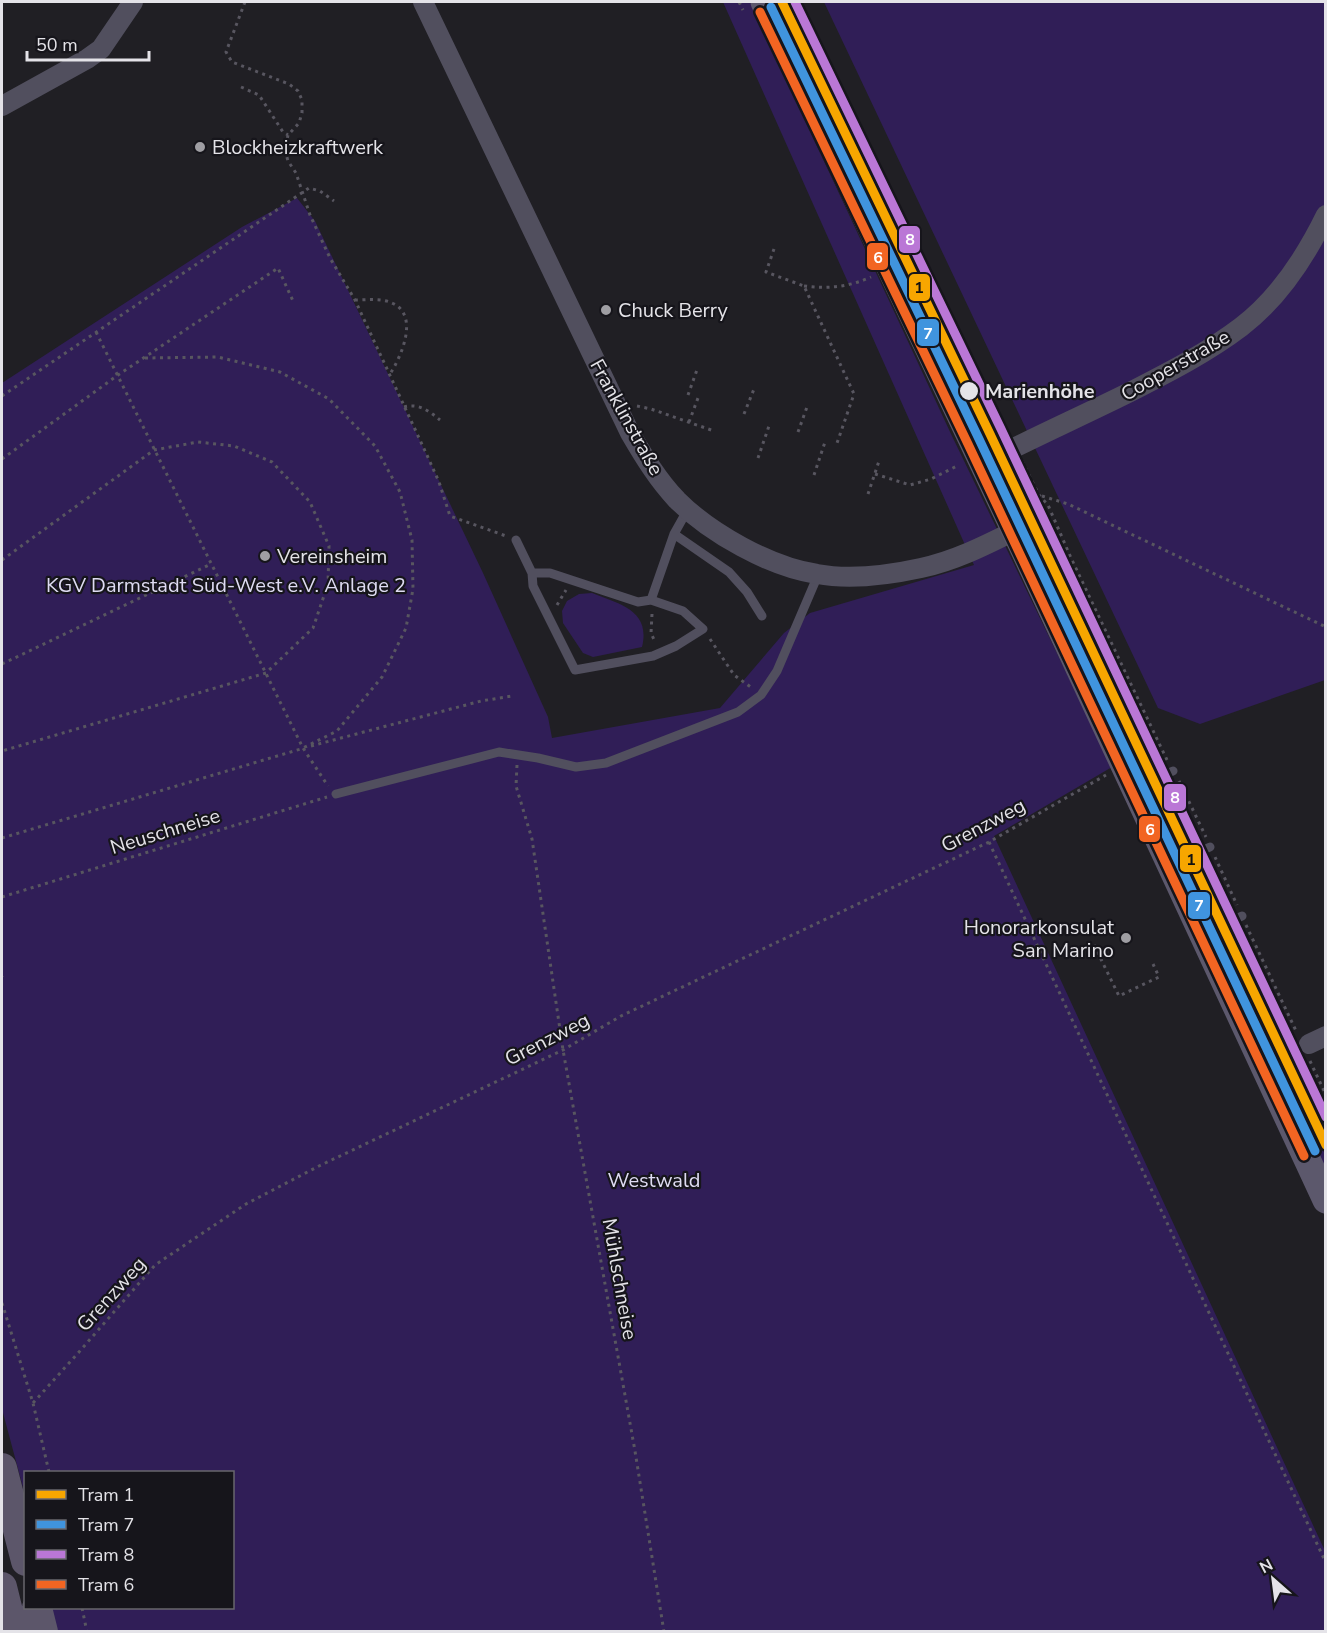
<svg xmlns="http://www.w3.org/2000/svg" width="1327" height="1633" font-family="'Nunito Sans',sans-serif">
	<rect width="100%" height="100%" fill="#201f24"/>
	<path fill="#301e57" d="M723,2H750L951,434L1112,767L994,836L1325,1551V1631H57L51,1608H232V1472H26L25,1495L2,1409V383L242,227L297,198L315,221L483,573L548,717L552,738L720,708L784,633L810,613L974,565Z
		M824,2H1325V680L1200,724L1158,708Z
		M592,593C619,604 651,610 642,647L593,657L583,653L563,623L562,611L567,601L579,594Z
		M1169,777L1174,779L1203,842L1201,847L1184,854L1180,853L1149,787Z
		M1208,852L1235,910L1212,921L1184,863Z
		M1243,927L1289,1024L1293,1034L1286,1038L1304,1076L1286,1086L1219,937Z
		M1313,1076L1325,1103V1172L1292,1099L1296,1097L1292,1089L1309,1081L1308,1078Z"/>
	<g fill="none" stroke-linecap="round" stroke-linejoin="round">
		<path stroke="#585660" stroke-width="3" stroke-dasharray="3 4.5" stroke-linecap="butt" d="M245,2L226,52L232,62L289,84L298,91L302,100V113L299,123L288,135L285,150L288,161L296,173L310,215L330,258L355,300L426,453L439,482L450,516L506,536
			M739,2L743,10
			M800,2L1007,431
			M241,87L259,95L283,132L288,135
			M774,249L766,272L804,286L854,394L836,446
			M804,286C828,289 849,287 871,277
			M355,300C366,300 382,298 392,303C420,315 401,357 390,374
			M96,332L303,748L328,786
			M145,358L218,357L280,372L329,399L375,446L400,492L412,540L413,589L406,628L382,677L337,731L303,748
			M688,395L698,367
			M2,396L309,188L320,191L334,201
			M637,406L651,409L714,431
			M404,407C419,403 429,411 440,420
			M744,414L754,389
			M689,422L698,398
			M798,432L807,407
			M990,434L1006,429
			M758,458L770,423
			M2,459L118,375L278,268L293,301
			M1022,461L1039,495L1048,505L1071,558L1167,760
			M875,474L910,485L931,479L959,465
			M814,475L825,442
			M868,494L879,461
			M1042,496L1068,504L1326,627
			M2,560L154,450L198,442L234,446L272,462L310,502L329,546L328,584L313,628L266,673L2,751
			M557,605L566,590
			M652,614L651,633L655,642
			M710,639L734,675L752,688
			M2,664L211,564
			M311,746L481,701L512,696
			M517,765L516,786L532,839L563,1050L635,1451L664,1632
			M1179,781L1206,837
			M2,838L304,748
			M989,842L1326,1563
			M1215,857L1237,905
			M2,897L327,797
			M1246,925L1297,1033
			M1094,945L1119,996L1159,977L1153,964
			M2,976V977
			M1310,1061L1326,1095
			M1295,1084L1306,1079L1307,1076L1299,1058
			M2,1303L33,1403L49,1472
			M33,1403L79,1352L155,1265L246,1204L319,1166L563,1050L621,1016L989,842L1106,775
			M82,1608L87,1632"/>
		<path stroke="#514f5e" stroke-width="9" d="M674,534L729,572L747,592L762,616
			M516,540L532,573L533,586L575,670L653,656L676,646L703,629L683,611L651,600L674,534L688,509
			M532,573H550L638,602L651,600
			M1136,788L1173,771
			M336,794L499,752L538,758L576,767L606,763L738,712L761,695L777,671L818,575
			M1172,864L1210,847
			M1204,935L1242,916"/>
		<path stroke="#514f5e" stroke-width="20" d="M423,2L630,433C644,457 658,480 677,500C710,533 770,567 817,574C850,580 889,575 921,568C954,561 984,546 1014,531
			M2,106L87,59L101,49L133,2
			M982,464C1032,438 1084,415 1134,390C1171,371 1208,352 1241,327C1278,299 1306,256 1326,215
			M1309,1044L1326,1036"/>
		<path stroke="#5c586c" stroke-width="27" d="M764,2L1024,550L1326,1200"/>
		<path stroke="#5c566a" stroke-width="30" d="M2,1468L26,1561
			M2,1587L13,1632
			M37,1608L43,1632"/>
		<defs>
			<path id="tram-1" d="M782,2L990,434L1326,1145"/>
			<path id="tram-2" d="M771,7L979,439L1315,1151"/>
			<path id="tram-3" d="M795,2L1001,429L1326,1117"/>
			<path id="tram-4" d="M760,12L968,444L1304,1156"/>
		</defs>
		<use href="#tram-1" stroke="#16151b" stroke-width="14"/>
		<use href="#tram-2" stroke="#16151b" stroke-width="14"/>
		<use href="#tram-3" stroke="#16151b" stroke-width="14"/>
		<use href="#tram-4" stroke="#16151b" stroke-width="14"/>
		<use href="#tram-1" stroke="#f7a600" stroke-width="9"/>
		<use href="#tram-2" stroke="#4094de" stroke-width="9"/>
		<use href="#tram-3" stroke="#ba77d6" stroke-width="9"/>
		<use href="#tram-4" stroke="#f26522" stroke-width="9"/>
	</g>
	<g fill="#9f9ea3" stroke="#16151b" stroke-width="2">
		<circle cx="200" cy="147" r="6"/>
		<circle cx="606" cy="310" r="6"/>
		<circle cx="265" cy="556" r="6"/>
		<circle cx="1126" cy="938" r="6"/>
	</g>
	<circle fill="#e4e3e8" stroke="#16151b" stroke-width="2" cx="969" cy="391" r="10"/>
	<g text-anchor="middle" stroke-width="4.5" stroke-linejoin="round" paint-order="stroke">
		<g font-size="20" fill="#e4e3e8" stroke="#16151b" text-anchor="start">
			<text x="212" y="154">Blockheizkraftwerk</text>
			<text x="618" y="317">Chuck Berry</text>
			<text x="277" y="563">Vereinsheim</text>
			<text x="1114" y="934" text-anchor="end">Honorarkonsulat<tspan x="1114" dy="23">San Marino</tspan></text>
		</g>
		<g font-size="20" fill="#e4e3e8" stroke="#16151b">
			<text transform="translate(1175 365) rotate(-30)" y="7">Cooperstraße</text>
			<text transform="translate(627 417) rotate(61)" y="7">Franklinstraße</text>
			<text transform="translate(983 825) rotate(-28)" y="7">Grenzweg</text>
			<text transform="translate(165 831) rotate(-17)" y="7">Neuschneise</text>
			<text transform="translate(547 1039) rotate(-27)" y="7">Grenzweg</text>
			<text transform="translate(620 1279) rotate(80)" y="7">Mühlschneise</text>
			<text transform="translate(111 1294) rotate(-48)" y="7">Grenzweg</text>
		</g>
		<g font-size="20" font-weight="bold" fill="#e4e3e8" stroke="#16151b" text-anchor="start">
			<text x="985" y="398">Marienhöhe</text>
		</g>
		<g font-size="20" fill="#dedbf2" stroke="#16151b">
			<text x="226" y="592">KGV Darmstadt Süd-West e.V. Anlage 2</text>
			<text x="654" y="1187">Westwald</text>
		</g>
	</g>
	<g stroke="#16151b" stroke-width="2">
		<rect x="898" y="225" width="23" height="29" rx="6" fill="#ba77d6"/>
		<rect x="866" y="242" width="23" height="29" rx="6" fill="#f26522"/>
		<rect x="908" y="273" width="23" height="29" rx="6" fill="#f7a600"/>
		<rect x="916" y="318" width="24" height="29" rx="6" fill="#4094de"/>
		<rect x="1163" y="783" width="24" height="29" rx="6" fill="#ba77d6"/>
		<rect x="1138" y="815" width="23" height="28" rx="6" fill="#f26522"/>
		<rect x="1179" y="844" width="23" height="29" rx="6" fill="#f7a600"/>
		<rect x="1187" y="891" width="24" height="29" rx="6" fill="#4094de"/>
	</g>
	<g font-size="16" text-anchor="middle" font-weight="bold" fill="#fff">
		<text x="910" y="245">8</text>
		<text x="878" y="263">6</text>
		<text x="928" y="339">7</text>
		<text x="1175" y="803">8</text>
		<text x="1150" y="835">6</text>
		<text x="1199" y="911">7</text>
	</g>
	<g font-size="16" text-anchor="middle" font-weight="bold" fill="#111">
		<text x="919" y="293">1</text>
		<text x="1191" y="865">1</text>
	</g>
	<rect width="1327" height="1633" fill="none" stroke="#e4e3e8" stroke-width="6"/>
	<rect x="24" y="1471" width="210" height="138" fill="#16151b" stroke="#68676d" stroke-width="1.5"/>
	<rect x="36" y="1490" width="30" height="9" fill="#f7a600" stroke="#68676d" stroke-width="1.5"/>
	<text x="78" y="1501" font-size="18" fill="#e4e3e8">Tram 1</text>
	<rect x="36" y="1520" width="30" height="9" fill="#4094de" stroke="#68676d" stroke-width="1.5"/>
	<text x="78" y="1531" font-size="18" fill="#e4e3e8">Tram 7</text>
	<rect x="36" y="1550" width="30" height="9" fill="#ba77d6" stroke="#68676d" stroke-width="1.5"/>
	<text x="78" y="1561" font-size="18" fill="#e4e3e8">Tram 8</text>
	<rect x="36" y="1580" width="30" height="9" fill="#f26522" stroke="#68676d" stroke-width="1.5"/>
	<text x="78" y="1591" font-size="18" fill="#e4e3e8">Tram 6</text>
	<g transform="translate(1273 1579) rotate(332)" stroke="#16151b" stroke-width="4.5" paint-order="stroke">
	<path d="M0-4.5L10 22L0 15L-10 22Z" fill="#e4e3e8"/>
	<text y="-9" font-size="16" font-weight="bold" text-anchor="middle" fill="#e4e3e8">N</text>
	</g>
	<path d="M27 51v9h122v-9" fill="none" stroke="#e4e3e8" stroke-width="3"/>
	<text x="36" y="51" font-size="18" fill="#e4e3e8" stroke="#16151b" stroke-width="4.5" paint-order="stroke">50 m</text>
</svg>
